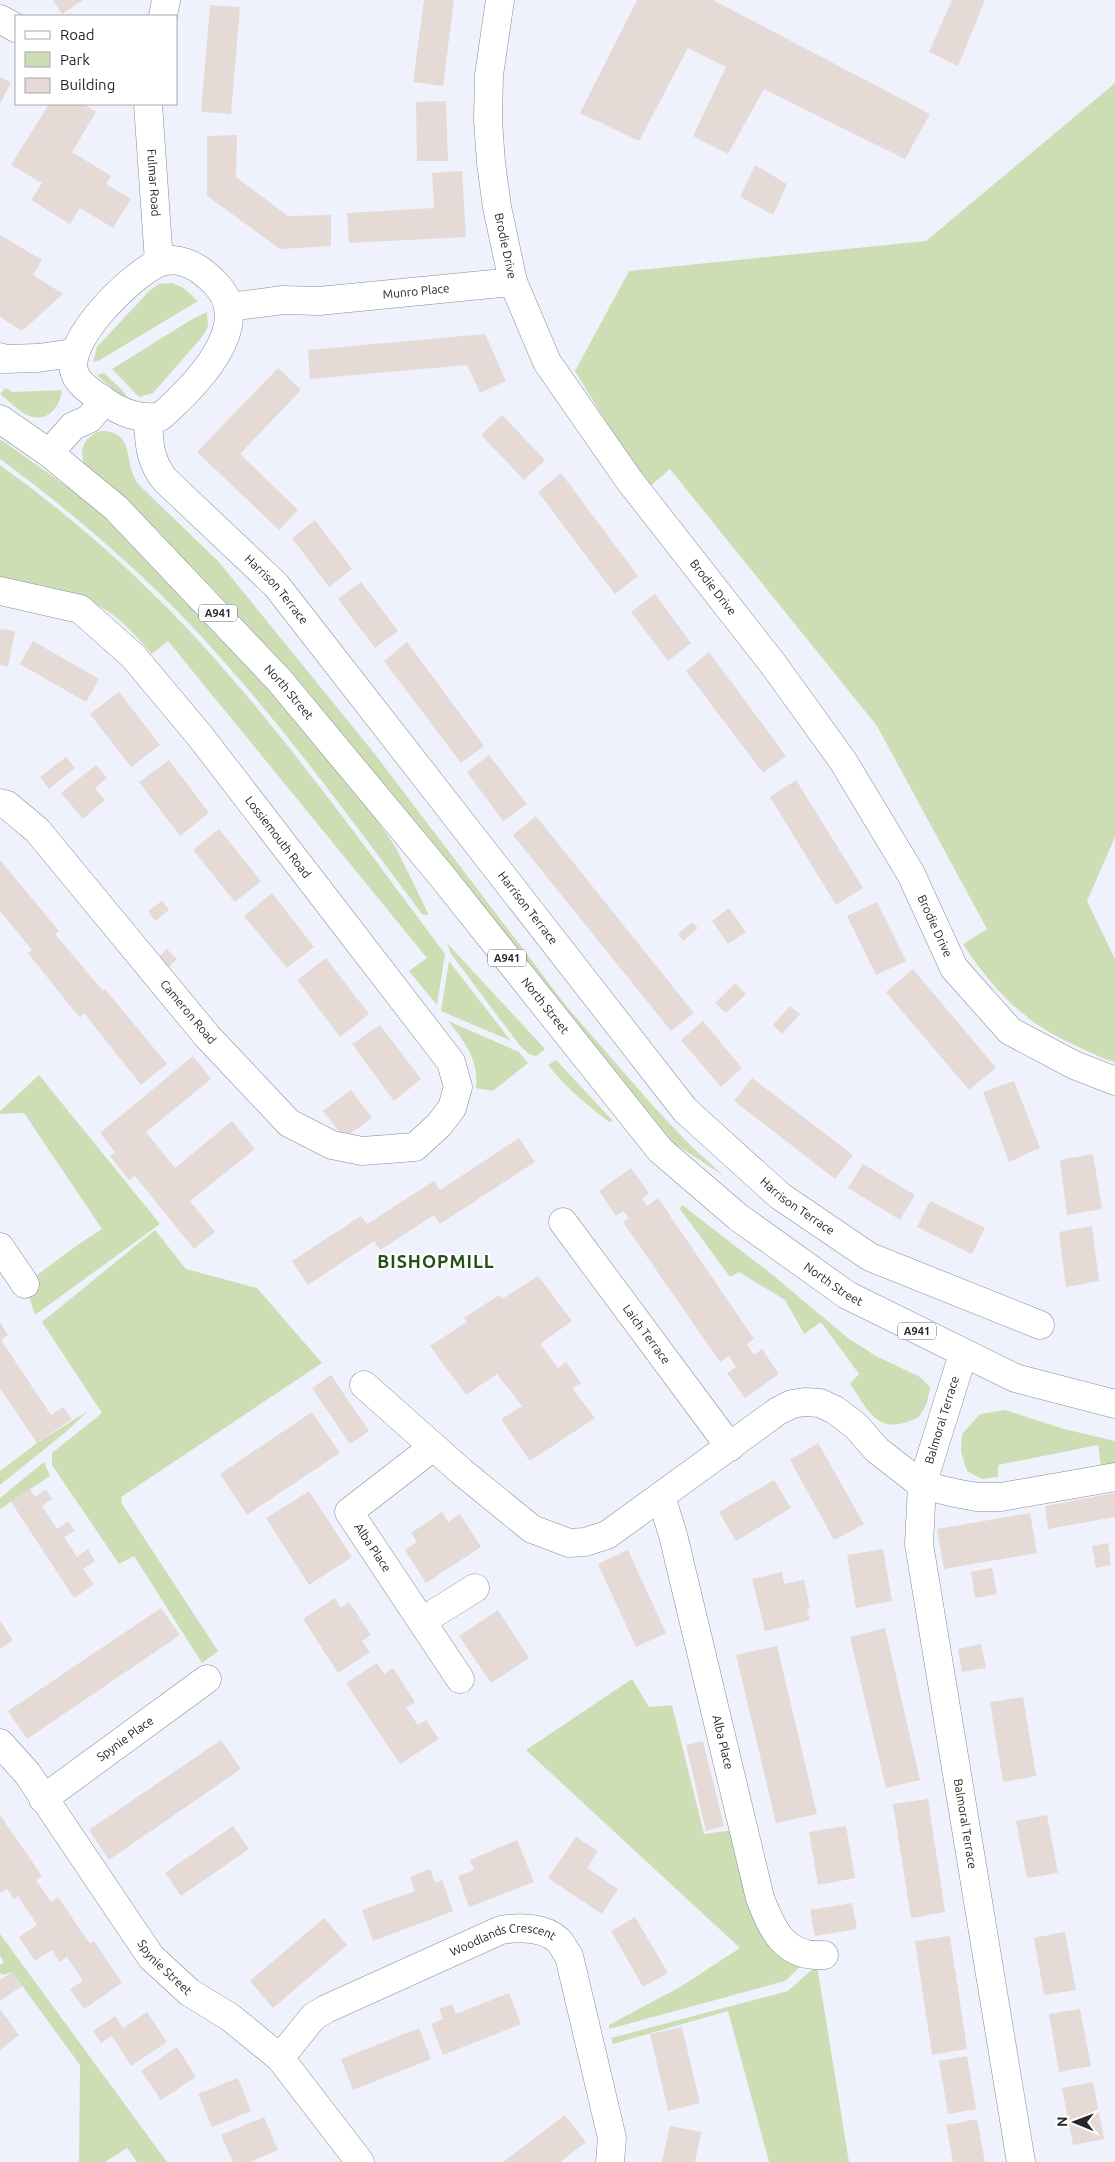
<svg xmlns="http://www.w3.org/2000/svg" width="1115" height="2162" font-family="Ubuntu,sans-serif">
	<rect width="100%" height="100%" fill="#eff2fc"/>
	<path fill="#cddeb5" d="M1115,83V837L1087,901L1115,959V1062C1104,1060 1093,1053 1083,1049C1027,1025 996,994 963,944L987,929L877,726L670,469L647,489L575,371L629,271L926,241Z
		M172,283L182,287L198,301L100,360L93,362L97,347L149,291L159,284Z
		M207,312L208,327L202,337L153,393L139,397L112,369L194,318Z
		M104,373L122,390L131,402L123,399L97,375Z
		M5,388L13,392L62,390C60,409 45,425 25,414C16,409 8,400 0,394Z
		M100,431C137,431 122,463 139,485L219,562L374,753L567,1007L654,1107L690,1145L724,1176L663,1136L278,659L200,575L85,466C78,450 84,437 100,431Z
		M0,439L86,500L132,540L226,633L366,805L395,846L429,915L422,914C354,823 287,731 211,647C148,577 76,515 0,459Z
		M0,465C75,519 146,582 208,651C293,746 368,851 445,954L437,1005L409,971L427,958L168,641L152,654C142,643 133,632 122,622C88,592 44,585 0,578Z
		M447,943L545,1049L536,1056L529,1054L521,1047L451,954Z
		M449,961L511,1041L441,1011Z
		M448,1021L519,1052L528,1063L493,1091L476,1088C479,1060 465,1042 448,1021Z
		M556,1060L613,1121L609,1122C587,1105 565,1087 548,1065Z
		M39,1075L160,1224L35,1315L25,1284L76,1246L102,1229L24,1113L0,1114V1111Z
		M682,1205L769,1272L848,1338L876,1356L920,1377L930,1387L927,1403L919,1417C878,1437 871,1414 850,1384L859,1374L821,1322L804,1334L785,1300L739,1272L730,1277L680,1209Z
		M155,1230L186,1269L257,1288L322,1363L121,1497L122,1504L218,1651L202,1663L134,1556L119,1564L52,1465V1453L102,1413L42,1322Z
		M1005,1410L1064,1429L1115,1441V1464L1101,1466L1098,1445L998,1465V1477L982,1479L967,1471L961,1452L962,1434L980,1414Z
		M88,1411L67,1431L0,1485V1471L37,1443Z
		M44,1462L50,1476L0,1509V1498Z
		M632,1679L649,1707L672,1705L704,1834L732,1830L803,1964L785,1981L609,2029V2025L680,1987L740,1948L526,1750Z
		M0,1934L167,2162H137L127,2148L105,2162H79L80,2065L12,1972L2,1975L0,1973V1965L4,1962L0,1956Z
		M817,1965L849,2162H769L728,2011L613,2044L611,2038L788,1991Z"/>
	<path fill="#e5dad5" d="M53,0H83L62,14Z
		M424,0H454L443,86L413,82Z
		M637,0H713L930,114L905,159L764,89L728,154L693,136L726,67L688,48L639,141L580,113Z
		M952,0H985L958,66L929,52Z
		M210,5L240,7L231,114L201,112Z
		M0,77L11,82L0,104Z
		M446,101L448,161H417L416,102Z
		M49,104H83L96,112L72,152L111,176L106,184L131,199L113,228L80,208L70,224L31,200L42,183L11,165Z
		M237,135L236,177L288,216L331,215V246L280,249L207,196V136Z
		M755,165L787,184L773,215L740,197Z
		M462,171L466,237L349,243L347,213L434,208L432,173Z
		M0,235L42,260L33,275L63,294L22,331L0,317Z
		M485,334L506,381L480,393L467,365L310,379L308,350Z
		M278,368L301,390L240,454L298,510L279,530L197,452Z
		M502,415L545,460L524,480L481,435Z
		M561,473L638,576L615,594L538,492Z
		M315,520L352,569L329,587L292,538Z
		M361,582L398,631L375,648L338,599Z
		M655,594L691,643L668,661L631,612Z
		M0,629L15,631L8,667L0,665Z
		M33,641L99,679L86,702L20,664Z
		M407,642L484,746L461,763L384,661Z
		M709,652L786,756L763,773L686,671Z
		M119,692L160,745L131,767L90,714Z
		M489,755L527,804L503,821L467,772Z
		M66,757L75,768L49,789L40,777Z
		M169,760L209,813L180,836L139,782Z
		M96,765L107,778L95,788L105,800L83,819L61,793Z
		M796,780L863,888L836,905L770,797Z
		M536,816L694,1013L671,1031L513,835Z
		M219,829L261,881L235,902L193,850Z
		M0,860L59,931L55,934L103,991L105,989L167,1064L141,1085L84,1013L80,1017L70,1006L28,953L32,950L0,911Z
		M272,893L314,947L287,968L244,916Z
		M162,901L169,910L155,921L148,911Z
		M877,902L906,961L876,975L847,916Z
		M729,908L746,932L728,944L712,921Z
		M692,922L698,928L683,941L678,934Z
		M167,949L177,959L168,968L158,957Z
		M326,958L369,1014L340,1037L297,980Z
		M913,969L996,1068L969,1090L886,992Z
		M735,983L746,994L726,1013L715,1003Z
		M790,1006L800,1014L782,1034L773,1025Z
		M703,1021L742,1068L721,1087L681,1040Z
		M380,1025L421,1079L394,1101L352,1044Z
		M193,1056L211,1079L146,1132L175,1168L232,1121L255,1149L190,1201L215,1232L194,1249L135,1176L129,1180L110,1156L115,1152L100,1133Z
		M752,1078L853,1155L835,1179L734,1101Z
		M1014,1081L1040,1148L1009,1162L983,1092Z
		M351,1090L372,1118L344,1138L323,1111Z
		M519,1138L535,1162L440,1224L434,1215L380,1250L374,1241L308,1285L292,1261L361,1216L367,1224L434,1181L440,1190Z
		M1093,1154L1102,1209L1067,1215L1060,1160Z
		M863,1164L915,1195L900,1220L848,1188Z
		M631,1168L649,1193L642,1198L647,1206L658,1198L754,1339L747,1344L754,1355L762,1349L779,1374L745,1398L727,1373L736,1367L729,1356L720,1362L623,1222L629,1218L623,1211L616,1216L599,1191Z
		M930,1201L985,1228L972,1254L917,1227Z
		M1092,1226L1099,1281L1066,1287L1059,1232Z
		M538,1276L572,1321L540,1344L558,1368L566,1362L581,1383L572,1388L595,1418L530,1461L501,1419L522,1406L497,1374L466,1395L430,1346L467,1322L464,1318L499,1295L502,1299Z
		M0,1322L8,1335L1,1340L51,1415L63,1407L72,1419L37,1443L0,1388Z
		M331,1375L369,1431L350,1444L312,1388Z
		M312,1412L340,1453L247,1515L220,1474Z
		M818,1443L864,1524L834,1540L790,1460Z
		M774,1480L791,1508L736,1541L719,1512Z
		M30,1489L35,1497L46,1489L52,1499L42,1506L57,1529L68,1521L75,1531L64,1537L77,1557L88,1549L95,1561L83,1569L94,1584L74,1598L11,1502Z
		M309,1491L352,1557L309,1585L266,1518Z
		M1115,1493V1517L1048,1529L1045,1506Z
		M442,1512L448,1522L460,1514L481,1547L426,1583L405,1550L417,1542L411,1533Z
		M1030,1513L1037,1553L944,1569L937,1529Z
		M1108,1543L1111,1565L1096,1568L1092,1546Z
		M883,1549L892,1601L856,1608L847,1555Z
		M628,1550L666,1633L636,1647L598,1564Z
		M992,1568L997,1594L975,1598L971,1572Z
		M782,1572L784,1584L804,1580L810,1608L807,1609L810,1620L765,1631L752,1579Z
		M335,1598L341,1608L349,1602L371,1635L362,1641L370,1652L338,1673L303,1619Z
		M161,1608L180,1635L27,1739L8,1711Z
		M498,1610L529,1658L491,1683L459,1636Z
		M0,1621L13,1640L0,1649Z
		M885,1628L920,1780L886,1788L850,1637Z
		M981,1644L986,1668L962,1672L958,1649Z
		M777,1646L817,1814L776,1823L736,1655Z
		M377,1663L384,1674L393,1668L415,1702L406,1708L418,1725L426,1720L439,1739L400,1764L346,1683Z
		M1023,1697L1036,1776L1003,1782L990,1702Z
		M221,1740L241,1769L109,1860L89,1830Z
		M703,1741L724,1826L706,1831L686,1745Z
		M928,1799L945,1912L911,1918L893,1804Z
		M0,1815L42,1876L36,1880L51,1902L58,1897L90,1944L94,1941L122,1983L84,2009L70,1989L83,1981L67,1957L59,1962L52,1950L35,1961L19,1937L37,1925L18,1896L14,1899L7,1889L0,1893Z
		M1047,1815L1058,1873L1027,1878L1016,1821Z
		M233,1826L249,1849L181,1896L165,1873Z
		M846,1826L855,1878L818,1885L809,1832Z
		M576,1837L598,1851L587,1868L618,1889L602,1914L548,1878Z
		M517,1840L534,1882L469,1907L458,1876L474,1870L470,1860Z
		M430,1869L435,1883L442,1880L453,1911L373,1941L362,1910L415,1891L410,1877Z
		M852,1903L857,1929L815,1936L810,1910Z
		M635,1917L668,1973L643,1987L611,1931Z
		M324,1918L347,1945L273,2008L250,1981Z
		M1065,1932L1076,1990L1044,1995L1034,1938Z
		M950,1936L967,2049L932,2055L915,1941Z
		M12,1972L22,1986L0,2001V1980Z
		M509,1993L521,2024L443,2055L431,2024L443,2019L439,2009L452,2004L456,2014Z
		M0,2009L19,2035L0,2050Z
		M1080,2009L1091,2066L1059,2072L1049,2014Z
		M147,2012L167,2042L131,2066L112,2036L101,2043L93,2031L115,2016L123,2028Z
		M682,2027L700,2103L668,2111L650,2034Z
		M419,2028L431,2059L353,2090L341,2059Z
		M177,2047L196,2077L161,2100L141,2071Z
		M967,2056L976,2109L948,2114L939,2061Z
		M238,2078L251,2111L212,2127L198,2094Z
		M1093,2082L1104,2139L1073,2145L1062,2088Z
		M565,2115L586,2142L560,2162H503Z
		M264,2117L278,2150L250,2162H233L221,2135Z
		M977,2119L985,2162H953L946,2125Z
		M670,2126L701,2132L695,2162H662Z"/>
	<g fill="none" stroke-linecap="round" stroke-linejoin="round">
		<defs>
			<g id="minor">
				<path id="s1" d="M500,0L489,75L488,120L491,163L497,207L513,282L547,362L629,480L773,664L843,761L911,874L954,968L1010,1031L1074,1065L1115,1081"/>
				<path d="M163,16L166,0"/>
				<path d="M0,19L16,28"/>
				<path id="s2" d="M148,104L159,262"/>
				<path d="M173,260C191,262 202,270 215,283C258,325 192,389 160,417C138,419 121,413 103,400C94,394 79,385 75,374C62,342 130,276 158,263C162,261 168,261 173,260Z"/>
				<path id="s3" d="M229,307L283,300L319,301L513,282"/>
				<path d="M0,357L4,359L38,358L74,353"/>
				<path id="s4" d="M148,418C149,442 149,460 165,480L276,585L685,1110L780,1196L870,1257L1040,1325"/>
				<path d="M49,453L73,426L89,419L104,401"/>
				<path id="s5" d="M0,591L80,609L133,656L200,736L451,1062L458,1087L452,1108L439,1125L415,1147L362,1151L332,1145L289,1123L207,1036L37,830L7,805L0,803"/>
				<path id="s6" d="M563,1222L730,1447"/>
				<path d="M0,1247L25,1284"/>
				<path id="s7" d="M963,1354L922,1485L919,1544L1021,2162"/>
				<path d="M364,1385L462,1472L532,1529L569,1543L585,1542L607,1535L778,1411L792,1404L805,1402L820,1403L835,1410L856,1426L877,1450L922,1485L955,1493L977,1497H1001L1115,1477"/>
				<path id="s8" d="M433,1447L349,1512L460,1679"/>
				<path id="s9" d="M661,1496L673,1535L760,1898C772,1929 784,1958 824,1955"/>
				<path d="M422,1621L475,1588"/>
				<path id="s10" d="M0,1743L27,1773L151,1957L189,1992L231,2018L280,2058L360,2162"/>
				<path id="s11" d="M43,1799L207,1679"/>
				<path id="s12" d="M280,2058L313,2017L326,2009L501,1930C519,1927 544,1927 558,1940C562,1944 565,1951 569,1956L612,2138L610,2162"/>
			</g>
			<g id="major">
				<path id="s13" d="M0,419L49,453L116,508L280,681L441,875L660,1150L738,1217L847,1295L1015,1378L1115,1404"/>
			</g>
		</defs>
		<use href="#minor" stroke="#888b94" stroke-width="29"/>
		<use href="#major" stroke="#888b94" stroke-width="29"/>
		<use href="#minor" stroke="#fff" stroke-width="28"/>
		<use href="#major" stroke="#fff" stroke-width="28"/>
	</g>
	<g text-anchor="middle" stroke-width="4.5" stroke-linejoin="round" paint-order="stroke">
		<g fill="#fff" stroke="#66676a" stroke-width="1">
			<rect x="199" y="604.5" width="38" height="17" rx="4"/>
			<rect x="488" y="949.5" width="38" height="17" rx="4"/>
			<rect x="898" y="1322.5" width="38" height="17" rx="4"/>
		</g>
		<g font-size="11" font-weight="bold" fill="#25262a">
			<text x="218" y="617">A941</text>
			<text x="507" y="962">A941</text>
			<text x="917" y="1335">A941</text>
		</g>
		<g font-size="12" fill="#25262a" stroke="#fff">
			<text dy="4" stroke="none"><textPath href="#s2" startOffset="79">Fulmar Road</textPath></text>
			<text dy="4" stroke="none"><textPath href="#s1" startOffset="248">Brodie Drive</textPath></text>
			<text dy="4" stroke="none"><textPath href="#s3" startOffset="188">Munro Place</textPath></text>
			<text dy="4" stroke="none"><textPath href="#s1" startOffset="652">Brodie Drive</textPath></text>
			<text dy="4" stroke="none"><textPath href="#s4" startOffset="222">Harrison Terrace</textPath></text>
			<text dy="4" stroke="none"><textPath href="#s13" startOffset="399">North Street</textPath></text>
			<text dy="4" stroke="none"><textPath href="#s5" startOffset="385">Lossiemouth Road</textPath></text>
			<text dy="4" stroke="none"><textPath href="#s4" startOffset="628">Harrison Terrace</textPath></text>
			<text dy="4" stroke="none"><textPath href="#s1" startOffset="1058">Brodie Drive</textPath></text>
			<text dy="4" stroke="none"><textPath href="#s13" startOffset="804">North Street</textPath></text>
			<text transform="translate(188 1012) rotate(50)" y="4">Cameron Road</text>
			<text dy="4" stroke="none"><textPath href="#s4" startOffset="1032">Harrison Terrace</textPath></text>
			<text dy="4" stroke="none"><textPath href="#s13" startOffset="1208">North Street</textPath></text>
			<text dy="4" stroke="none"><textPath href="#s6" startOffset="140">Laich Terrace</textPath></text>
			<text transform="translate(942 1420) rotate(-73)" y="4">Balmoral Terrace</text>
			<text dy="4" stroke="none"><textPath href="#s8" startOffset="149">Alba Place</textPath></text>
			<text dy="4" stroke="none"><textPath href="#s11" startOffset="102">Spynie Place</textPath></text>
			<text dy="4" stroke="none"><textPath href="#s9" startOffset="254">Alba Place</textPath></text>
			<text dy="4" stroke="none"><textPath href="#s7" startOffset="480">Balmoral Terrace</textPath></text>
			<text dy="4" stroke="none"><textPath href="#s12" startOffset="260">Woodlands Crescent</textPath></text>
			<text dy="4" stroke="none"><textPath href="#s10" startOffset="279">Spynie Street</textPath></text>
		</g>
		<g font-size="18" font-weight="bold" letter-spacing="1" fill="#215018" stroke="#fff">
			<text x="436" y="1268">BISHOPMILL</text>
		</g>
	</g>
	<rect x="15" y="15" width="162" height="90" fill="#ffffff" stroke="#a8a8aa"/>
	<rect x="25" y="31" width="25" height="8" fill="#ffffff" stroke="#a8a8aa"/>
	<text x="60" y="40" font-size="15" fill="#25262a">Road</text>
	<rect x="25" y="52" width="25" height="15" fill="#cddeb5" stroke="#a8a8aa"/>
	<text x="60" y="65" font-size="15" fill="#25262a">Park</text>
	<rect x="25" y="78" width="25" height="15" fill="#e5dad5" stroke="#a8a8aa"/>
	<text x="60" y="90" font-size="15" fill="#25262a">Building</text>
	<g transform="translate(1075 2122) rotate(271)" stroke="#ffffff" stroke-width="4" paint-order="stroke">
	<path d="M0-4L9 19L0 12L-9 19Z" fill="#25262a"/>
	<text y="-8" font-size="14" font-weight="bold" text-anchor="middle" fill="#25262a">N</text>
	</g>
</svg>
